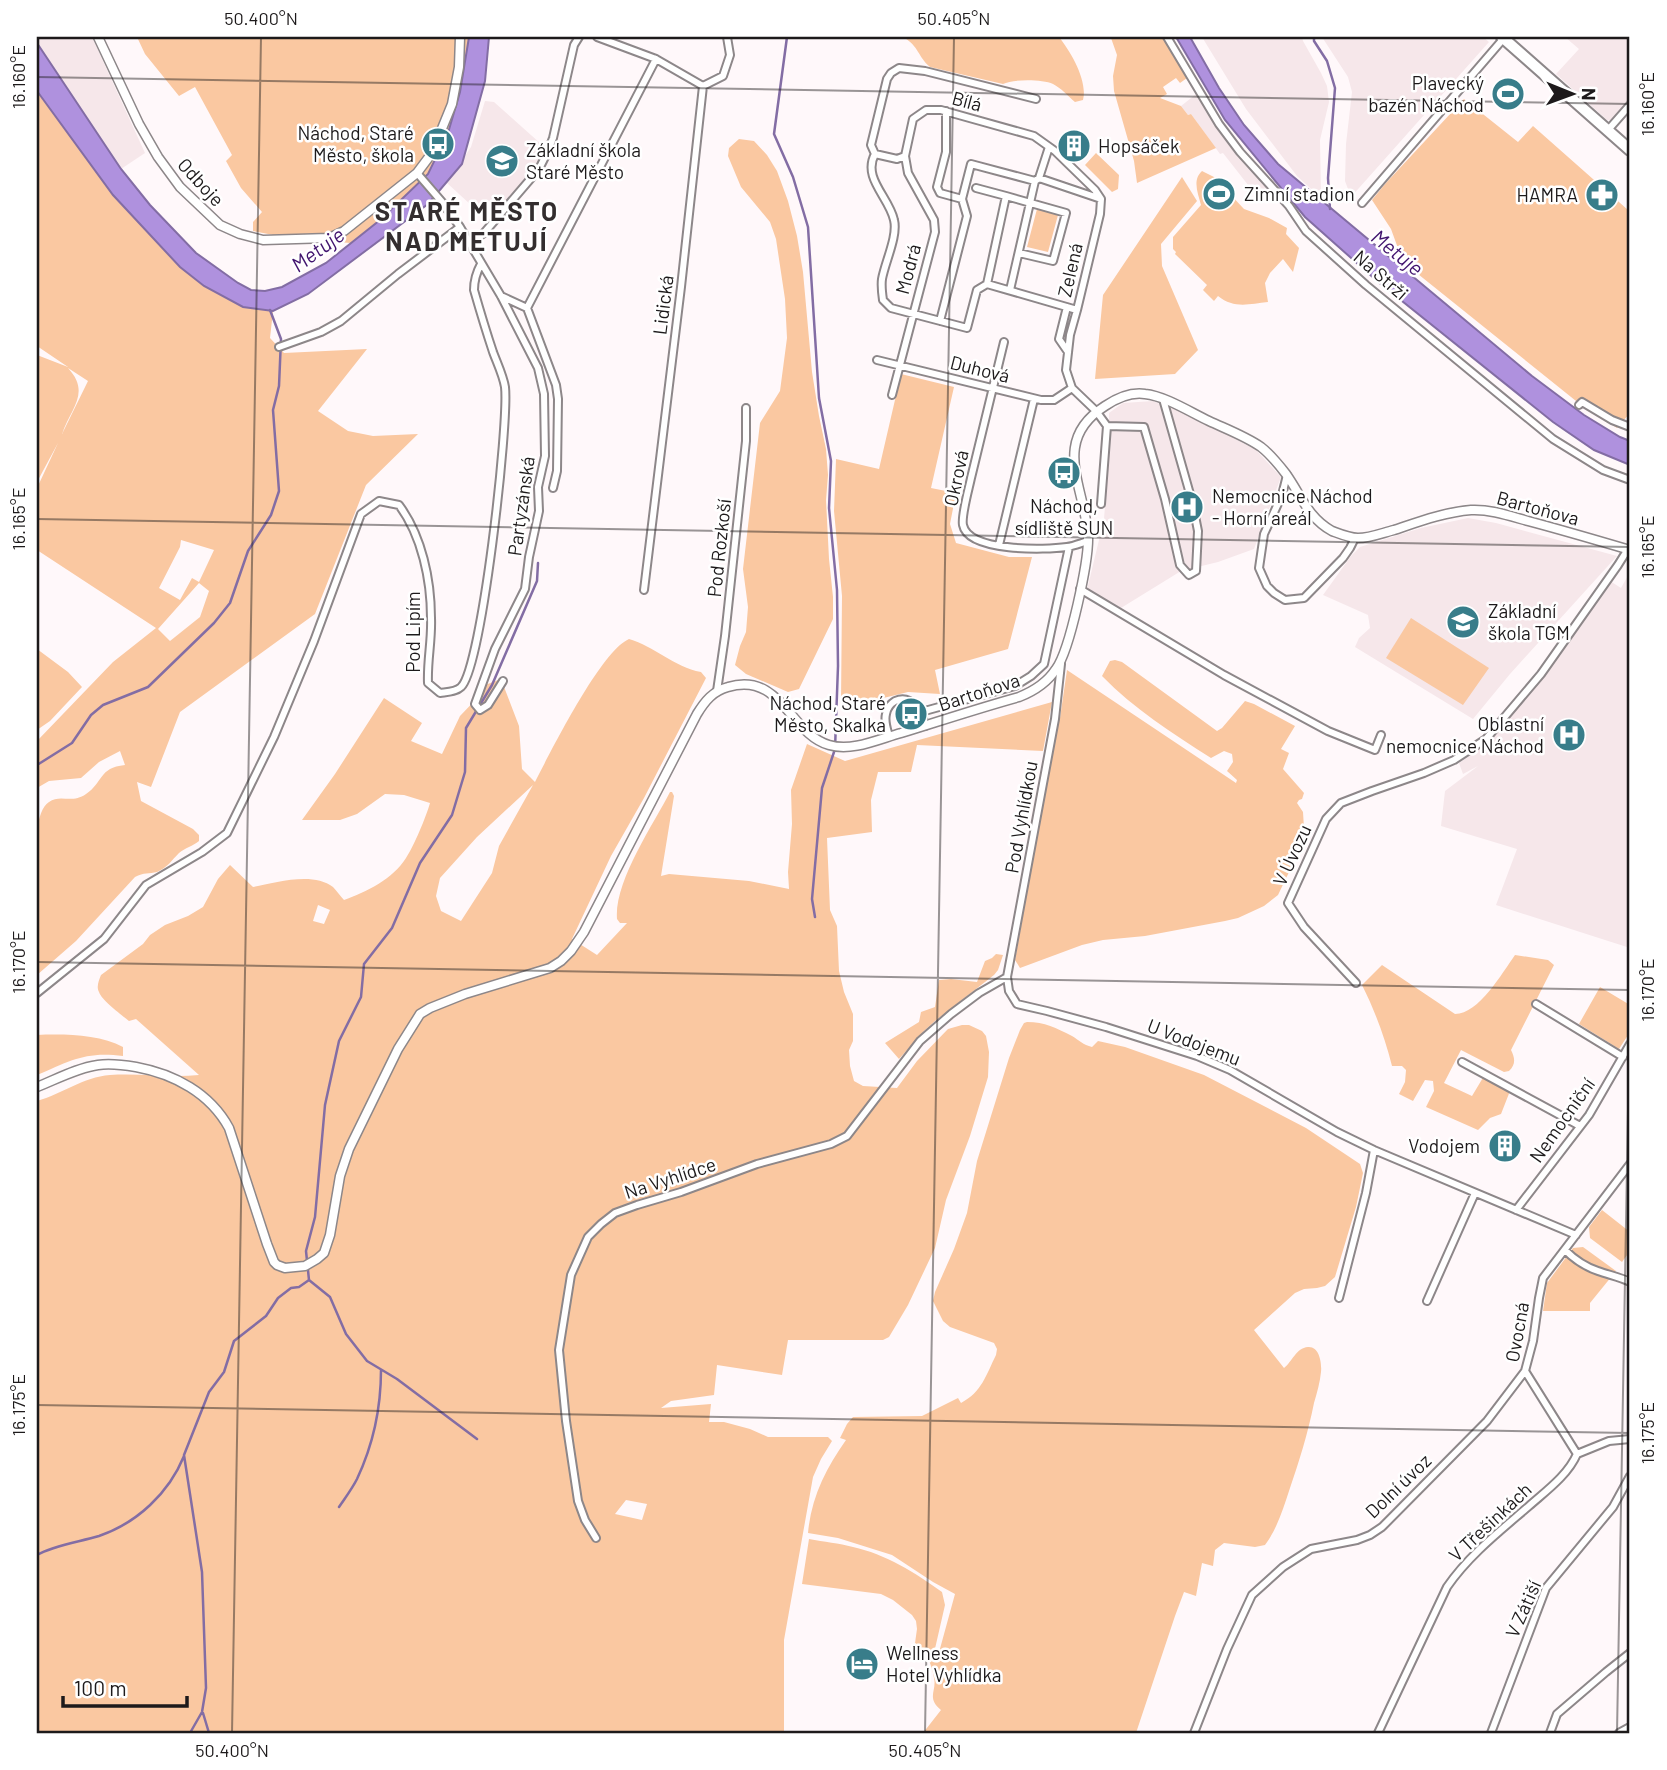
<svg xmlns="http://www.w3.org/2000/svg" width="1667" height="1770" font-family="Barlow,sans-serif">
	<rect width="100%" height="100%" fill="#fff8fa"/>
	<path fill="#f6e7ea" d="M37,37H92L145,153L121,169L38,46Z
		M1202,37H1302L1303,41L1321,73L1327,86L1329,102L1320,140L1321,198L1297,176L1246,109Z
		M1322,37H1483L1489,42L1351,197L1345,181L1346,144L1352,92L1348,77Z
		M1565,37H1630V98L1613,120H1607L1556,74L1579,49Z
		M1200,91L1242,152L1273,185L1259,199L1223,153L1220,154L1191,114L1188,115L1181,106Z
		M485,101L494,102L550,152L499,207L495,204L483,216L447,183L471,147Z
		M1153,401L1192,416L1256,450L1281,477L1254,549L1218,562L1181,571L1121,608L1087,590L1104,519L1109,454V413L1123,403Z
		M1468,518L1496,523L1617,556L1510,674L1473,719L1355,647L1359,638L1370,628L1368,615L1323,595L1351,556L1360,547L1421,528Z
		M1630,572V948L1496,905L1517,849L1441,826L1445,791L1478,766L1463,774L1459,763L1484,745L1610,581L1621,588Z"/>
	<path fill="#fac8a1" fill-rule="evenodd" d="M137,37H469L460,92L448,133L428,174L380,220L351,243L294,239L253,231V222L262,212L241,188L226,161L232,155L195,87L179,96L145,54Z
		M903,37H1059C1071,52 1088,81 1083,100L1075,102C1068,96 1061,88 1053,84C1042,79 1013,79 1003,84L930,67C918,57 919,46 903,37Z
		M1112,37H1163L1187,78L1180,83L1176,78L1163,87L1167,94L1160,98L1181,106L1188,115L1191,114L1216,148L1137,183L1134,161L1114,91L1113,76L1117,55L1111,38Z
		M37,91L113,195L204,286L243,307L273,311L270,338L284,353L367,349L318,411L348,431L373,436L418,434L366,485L315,614L180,712L151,787L137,782L141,801L193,829L199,835V841C193,846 185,848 179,853C172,860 167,868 157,872C149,874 144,872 135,877L76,941L37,975V827C39,819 42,806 49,802C60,794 72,804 86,794C104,782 98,768 125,765L120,751L99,762L81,778L49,781L37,788V741L113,662L156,628L37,550V488L58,443L37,482V355L68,367L37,346ZM68,368L88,381L62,434C71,408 91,393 68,368ZM181,540L214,550L199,582L192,578L180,600L159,588L180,547ZM199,583L209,591L200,617L170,641L158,629Z
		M1464,99L1518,142L1533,126L1628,210L1630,209V413L1617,428L1581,405L1403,262L1391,229L1372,200L1385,184Z
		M739,139L754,141L767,155L777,171L788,201L797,236L803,272L812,372L819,416L826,449L828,475L826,500L829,559L833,597V619L799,689L788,692L746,674L735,665L740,646L746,632L748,607L743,569L760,423L780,391L787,338L785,299L776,239L770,222L741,187L728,156L729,148Z
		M1096,153L1119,175L1118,189L1112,192L1085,165Z
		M1202,171L1214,177L1244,209L1269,218L1287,228L1286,234L1299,248L1293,272L1283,259L1270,273L1265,283L1268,302C1249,304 1234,309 1218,296L1214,301L1203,290L1207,285L1175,254L1176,252L1173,249V237L1201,205C1198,193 1192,180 1202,171Z
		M1182,177L1197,201L1161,244L1162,266L1198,350L1175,374L1095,379L1103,295Z
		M1037,209L1058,215L1048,252L1027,247Z
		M901,374L954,387L931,488L956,493L950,524L956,543L1009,557H1032L1008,649L935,670L940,694L908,692L867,702H841L842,596L834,511L836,459L879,469Z
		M1411,618L1489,668L1463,705L1386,658Z
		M629,639C654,646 674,667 701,672L706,678L644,798L611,856L572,939L597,955L627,923H620L617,919C614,882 653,825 670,792H672L674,796L661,876L669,874L749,881L789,889L788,872L792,824L791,790L807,744L845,761L1052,702L1043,751L917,745L911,772H878L871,800L872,832L827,838L830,910L837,926L839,971L844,992L853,1014V1041L849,1050L850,1066L854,1081L863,1086L897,1088L917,1061L948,1029L962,1025H969L982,1031L986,1036L989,1052L988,1077L970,1136L946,1200L935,1248L908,1305L889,1337L883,1340H788L782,1375L717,1365L714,1395L671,1401L661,1408L711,1404L709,1422H724L750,1429L768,1437H828L832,1441L821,1459L813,1477L784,1640V1733H37V1101C62,1094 83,1077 110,1075C140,1073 170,1078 199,1075L136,1019L129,1021C122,1015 102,1001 99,992C96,987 99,980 101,975L143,944L150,935L165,925L188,916L203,907L218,879L230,865L253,887C274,883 313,871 333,887C337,891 340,896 344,900C366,892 393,879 406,858C414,846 426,817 430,803L404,795L385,794L357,814L340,820H302L335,774L384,698L422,723L411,741L442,754L460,716L482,693L485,685L501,679L519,726L522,769L535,782C551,751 601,651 629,639ZM533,785L499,846L492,873L461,921L441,911L436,896L440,878L477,837ZM318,905L330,910L324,924L313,921ZM626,1500L647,1504L642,1520L615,1514Z
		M37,649L68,672L82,687L50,721L37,730Z
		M1115,660L1122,662L1217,731L1222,728L1245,701L1254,704L1295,726L1281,749L1289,753L1283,769L1304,793L1302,799L1299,800L1297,803L1303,812L1304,828L1295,848L1290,870L1278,895L1264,906L1238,918L1225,921L1145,936L1103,940L1082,945L1020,968L1015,960L1058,717L1060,718L1067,670L1236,783L1237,780L1227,771L1233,762L1232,754L1224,751L1211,758C1172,733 1134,709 1102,676L1110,661Z
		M996,954L1003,955L998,970L994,975L935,1021L924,1031L899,1059L885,1043L919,1022L921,1012L935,1007L939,980L951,979L977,982L985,961L992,958Z
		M1515,955L1548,960L1554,965L1511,1050C1515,1058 1516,1064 1509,1071L1504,1072L1461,1050L1444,1083L1472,1096L1484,1076L1510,1091L1501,1114L1490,1118L1478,1130L1426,1107L1434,1091L1433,1081L1425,1080L1413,1101L1399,1094L1405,1082L1406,1070L1402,1066H1392C1385,1038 1375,1011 1362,985L1382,965L1455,1014C1479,1014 1502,973 1515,955Z
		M1600,987L1630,1005V1032L1619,1049L1579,1024Z
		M1027,1022C1045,1022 1056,1028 1072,1036C1079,1040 1083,1045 1092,1047L1098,1041L1125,1047L1204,1075L1306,1128L1360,1164L1363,1173L1356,1207L1335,1277L1325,1286L1317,1288L1304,1289L1295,1293L1254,1330L1284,1368C1292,1362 1296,1348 1308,1347C1319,1346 1322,1362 1321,1372C1320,1382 1317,1393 1314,1403C1308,1433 1299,1462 1289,1491C1283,1509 1277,1529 1265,1545L1255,1547L1224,1543L1215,1550L1213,1566L1202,1563L1196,1596L1184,1592L1175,1616L1136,1733H923L941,1710C926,1698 937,1691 934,1678C932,1665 926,1650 915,1643L917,1629L916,1621L912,1615L893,1600L881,1594L802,1584L809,1539C824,1542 839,1543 853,1547C885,1554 916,1573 942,1592L945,1605L934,1653L938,1656L955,1594L933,1582L892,1555L838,1538L808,1533C811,1498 826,1468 846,1440L840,1438L847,1424L853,1417L922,1416L958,1398L961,1403C982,1392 986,1375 996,1355L997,1349L994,1343L950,1327L943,1321L933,1301L935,1292L954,1249L967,1213L977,1161L1009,1058L1020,1030L1024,1023Z
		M37,1035C63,1034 99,1034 123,1047V1056C85,1051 70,1061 37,1075Z
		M1602,1210L1630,1232V1251L1622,1262L1590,1238L1589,1227Z
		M1583,1247L1616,1271L1590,1303V1311H1543L1547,1283L1573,1248Z"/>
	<path fill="#af91de" stroke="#836da4" stroke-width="2" d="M469,37H489L485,81L462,164L428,204L308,294L273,311L243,307L204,286L180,267L113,195L37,91V43L121,169L150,205L196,253L238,283L251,290L265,291L282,287L326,263L380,220L428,174L448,133L460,92Z
		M1176,37H1190L1219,88L1244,125L1278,164L1532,376L1584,415L1620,437L1630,441V465L1594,450L1553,422L1377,281L1305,217L1225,120Z"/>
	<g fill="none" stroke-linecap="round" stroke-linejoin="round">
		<path stroke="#836da4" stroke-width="2.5" d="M787,37L774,134L793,177L808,227L819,398L831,461L829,508L837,590L838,666L835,749L822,788L812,899L815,917
			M1314,37V41L1327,61L1335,88L1328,178L1330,209
			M37,765L72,743L91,715L103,705L148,687L214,623L230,603L248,551L271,515L279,491L273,410L279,386L281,339L270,310
			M309,1280L330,1297L346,1334L367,1361L397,1379L477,1439
			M339,1507C345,1498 352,1489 357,1479C373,1445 381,1408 381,1370
			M37,1555C54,1545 79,1542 99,1536C137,1523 169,1493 184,1456
			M203,1713L209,1733
			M190,1733L202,1712L206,1688L202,1572L184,1455L209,1392L224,1372L234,1341L266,1316L278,1298L291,1288L299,1287L309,1280L306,1251L315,1217L325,1105L339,1041L361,997L364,964L392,928L420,863L452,815L465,772L466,728L492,685L537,581L538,563"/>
		<defs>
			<path id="minor" d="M597,37L656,59L703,86
				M1167,37L1219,124L1240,152L1289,206L1306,231L1366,285L1553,439L1603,470L1630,480
				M1608,130L1630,105
				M875,154C862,178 889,197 894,220C898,236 885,262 882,279C881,286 882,293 883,300L891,308L967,328L977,290L987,284
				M905,156L897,159L875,154L871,145L887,79L891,73L899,68L925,71L1036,99
				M417,173L442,202L460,227L501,296L538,368L544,394L545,456L538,487L539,511L529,557L525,589L495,649L475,704L480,710L488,705L503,681
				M1039,178L1101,199
				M976,188L1006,196
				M962,199L971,164L1035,181
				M1362,203L1504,38
				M470,243L484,233L539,169L547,153L553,138L574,45L579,37
				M1019,253L1053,261L1066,213L1006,196L987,284L1077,310
				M1010,290L1035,181L1039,178L1049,147
				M501,296L527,308L656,59
				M1067,307L1059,339L1068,352
				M527,308L556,385L558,399L557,471L553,488
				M940,321L967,216L962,199L940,193L937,187L946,152V111
				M1004,342C993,388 982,433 971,478C969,488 961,516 963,525C968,552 1046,550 1067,547C1074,546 1081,543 1088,541
				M279,347L321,332L341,321L398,274L460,227
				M877,360L1041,400H1054L1072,388
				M892,395L935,232L934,220L908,173L905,156L913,119L926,110H941L1034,136L1055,151L1095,190L1101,199L1100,214L1077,310L1070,335L1066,370L1072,388L1096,411L1107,426L1144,427L1165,499L1180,565L1189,575L1196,571L1198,531L1192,501L1163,399
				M1579,405L1582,402L1612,420L1630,427
				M1287,475L1282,495L1264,534L1259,568L1267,586L1274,593L1285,600L1304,598L1343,558L1350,548L1355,538
				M1101,504L1107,426
				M999,545L1034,399
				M1080,589L1224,675L1328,731L1375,750L1381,735
				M644,590L681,287L703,86L723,76L730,55L727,37
				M1061,664L1055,719L1007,977L1009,991L1017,1004L1047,1011L1106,1027L1197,1056L1230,1070L1337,1132L1374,1150L1576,1235
				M717,691L725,636L746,441V408
				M921,712L1015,686L1031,676L1044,664L1069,547
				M889,736C887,729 884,722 886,714C887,708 890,704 895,701C912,694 922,712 925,726
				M1356,983L1304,927L1288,903L1326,819L1341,803L1372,791L1424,773L1454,760L1486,739L1541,674L1618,565L1628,549
				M37,993L104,939L146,885L202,852L227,833L274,737L314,641L361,514L379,501L399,505C422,536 431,580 431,618C432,640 427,661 428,683L440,693C447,692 456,692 461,687C482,667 509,423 505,387C503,375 497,363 493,352C486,331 480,311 474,290C474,280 476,273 481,264
				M1536,1004L1623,1057
				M1462,1062L1580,1126
				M1516,1210L1589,1115L1630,1044
				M1565,1250C1574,1259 1586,1267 1598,1271C1609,1275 1620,1277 1630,1282
				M1339,1298L1366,1193L1374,1150
				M1427,1301L1475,1193
				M1577,1454L1525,1371L1533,1341L1539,1298L1543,1278L1630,1164
				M1577,1454L1609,1441L1630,1439
				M596,1538L585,1520L578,1501L566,1421L559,1350L571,1275L588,1237L601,1224L615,1213L637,1205L681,1192L757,1164L831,1144L847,1136L920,1041L951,1014L979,993L1007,977
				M1194,1733L1227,1649L1252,1595L1283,1567L1311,1549L1357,1540L1370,1535L1382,1527L1487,1421L1525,1371
				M1378,1733L1447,1587C1469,1555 1500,1531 1529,1506C1546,1491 1568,1475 1577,1454
				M1491,1733L1546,1588L1613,1507L1630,1476
				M1550,1733L1557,1714L1606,1672L1630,1653
				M1619,1733L1630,1727"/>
			<path id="tertiary" d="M98,37L139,124L158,157L180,187L220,225L240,234L263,240L329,238L344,231L417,173L432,153L452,104L459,67L460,37
				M37,1087C57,1079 77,1068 98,1065C111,1063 124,1065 136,1067C174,1074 210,1093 229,1128L267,1244L274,1262L277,1265L285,1268L305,1266L317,1259L324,1253L330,1235L340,1176L349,1149L398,1049L420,1014L430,1008L465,994L550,968L561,961L571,951L584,932L697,714C705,701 713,691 728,687C781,671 790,734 829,745C852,752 879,739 901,733C940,721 979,708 1019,697C1034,691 1047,683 1056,669C1070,650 1089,560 1088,536C1085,487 1050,441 1105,406C1117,398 1132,392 1145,394C1165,396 1190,412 1209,421C1226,429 1245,436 1261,447C1270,454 1279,465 1286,474C1301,495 1308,518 1332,531C1340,534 1349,538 1358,538C1370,538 1382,533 1394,530C1418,522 1445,512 1471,510C1490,509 1510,516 1528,521C1562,530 1596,540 1630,550"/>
			<path id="primary" d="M1502,37L1630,150"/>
		</defs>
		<use href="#minor" stroke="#8d8789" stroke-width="10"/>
		<use href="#tertiary" stroke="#8d8789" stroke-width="11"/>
		<use href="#primary" stroke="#8d8789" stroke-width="14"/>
		<use href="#minor" stroke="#fff" stroke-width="6"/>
		<use href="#tertiary" stroke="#fff" stroke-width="8"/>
		<use href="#primary" stroke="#fff" stroke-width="10"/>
	</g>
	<path fill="none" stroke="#1d1a1b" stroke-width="2" stroke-opacity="0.45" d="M37,77L1630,104M37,519L1630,547M37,962L1630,990M37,1405L1630,1433M232,1733L261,37M925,1733L954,37M1617,1733L1630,996"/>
	<defs>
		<symbol id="stadium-disc" viewBox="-11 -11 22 22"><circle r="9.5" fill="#387d8a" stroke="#fff"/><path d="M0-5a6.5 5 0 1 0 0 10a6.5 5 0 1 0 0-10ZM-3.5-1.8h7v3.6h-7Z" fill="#fff"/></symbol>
		<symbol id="bus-disc" viewBox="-11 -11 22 22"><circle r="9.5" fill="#387d8a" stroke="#fff"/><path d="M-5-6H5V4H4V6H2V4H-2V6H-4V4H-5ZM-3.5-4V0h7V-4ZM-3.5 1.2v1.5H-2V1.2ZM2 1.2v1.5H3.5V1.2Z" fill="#fff"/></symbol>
		<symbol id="building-disc" viewBox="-11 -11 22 22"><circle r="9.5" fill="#387d8a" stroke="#fff"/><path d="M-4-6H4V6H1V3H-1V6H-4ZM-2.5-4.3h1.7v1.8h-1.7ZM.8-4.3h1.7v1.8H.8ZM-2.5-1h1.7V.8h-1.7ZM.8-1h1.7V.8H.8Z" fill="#fff"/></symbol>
		<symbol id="school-disc" viewBox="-11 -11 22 22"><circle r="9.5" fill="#387d8a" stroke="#fff"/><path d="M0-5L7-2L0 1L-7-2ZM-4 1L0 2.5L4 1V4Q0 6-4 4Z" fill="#fff"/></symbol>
		<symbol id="pharmacy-disc" viewBox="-11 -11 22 22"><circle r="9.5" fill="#387d8a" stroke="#fff"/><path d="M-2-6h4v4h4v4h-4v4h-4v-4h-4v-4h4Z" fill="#fff"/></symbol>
		<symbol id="hospital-disc" viewBox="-11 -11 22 22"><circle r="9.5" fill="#387d8a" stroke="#fff"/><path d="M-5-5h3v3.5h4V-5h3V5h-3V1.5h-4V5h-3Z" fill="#fff"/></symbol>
		<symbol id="hotel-disc" viewBox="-11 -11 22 22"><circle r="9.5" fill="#387d8a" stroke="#fff"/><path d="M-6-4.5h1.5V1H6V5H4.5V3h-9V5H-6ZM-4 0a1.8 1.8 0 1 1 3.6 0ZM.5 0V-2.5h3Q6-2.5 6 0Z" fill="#fff"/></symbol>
	</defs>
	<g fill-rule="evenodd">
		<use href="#stadium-disc" x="1489" y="75" width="38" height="38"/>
		<use href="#bus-disc" x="419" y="125" width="38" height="38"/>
		<use href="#building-disc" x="1055" y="127" width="38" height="38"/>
		<use href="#school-disc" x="483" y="142" width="38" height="38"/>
		<use href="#stadium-disc" x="1200" y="175" width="38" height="38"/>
		<use href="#pharmacy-disc" x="1583" y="176" width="38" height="38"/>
		<use href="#bus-disc" x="1045" y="454" width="38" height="38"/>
		<use href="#hospital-disc" x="1168" y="488" width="38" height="38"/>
		<use href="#school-disc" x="1444" y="603" width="38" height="38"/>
		<use href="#bus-disc" x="892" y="695" width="38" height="38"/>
		<use href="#hospital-disc" x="1550" y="716" width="38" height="38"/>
		<use href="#building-disc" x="1486" y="1127" width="38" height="38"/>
		<use href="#hotel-disc" x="843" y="1645" width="38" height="38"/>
	</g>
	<g text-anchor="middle" stroke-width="5" stroke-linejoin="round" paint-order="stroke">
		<g font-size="19" fill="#1d1a1b" stroke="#fff" text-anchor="end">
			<text x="1484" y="90">Plavecký<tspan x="1484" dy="22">bazén Náchod</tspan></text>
			<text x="414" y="140">Náchod, Staré<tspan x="414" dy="22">Město, škola</tspan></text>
			<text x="1098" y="153" text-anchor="start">Hopsáček</text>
			<text x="526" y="157" text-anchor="start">Základní škola<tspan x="526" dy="22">Staré Město</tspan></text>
			<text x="1244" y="201" text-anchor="start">Zimní stadion</text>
			<text x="1578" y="202">HAMRA</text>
			<text x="1212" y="503" text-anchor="start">Nemocnice Náchod<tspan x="1212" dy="22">- Horní areál</tspan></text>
			<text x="1064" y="513" text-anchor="middle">Náchod,<tspan x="1064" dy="22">sídliště SUN</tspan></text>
			<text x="1488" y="618" text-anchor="start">Základní<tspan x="1488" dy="22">škola TGM</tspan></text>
			<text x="886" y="710">Náchod, Staré<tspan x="886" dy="22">Město, Skalka</tspan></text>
			<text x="1544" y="731">Oblastní<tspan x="1544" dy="22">nemocnice Náchod</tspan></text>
			<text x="1480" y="1153">Vodojem</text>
			<text x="886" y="1660" text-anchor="start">Wellness<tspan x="886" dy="22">Hotel Vyhlídka</tspan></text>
		</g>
		<g font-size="19" fill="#1d1a1b" stroke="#fff">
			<text transform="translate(967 101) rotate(15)" y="7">Bílá</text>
			<text transform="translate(201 182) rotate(47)" y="7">Odboje</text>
			<text transform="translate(908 269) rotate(-75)" y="7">Modrá</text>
			<text transform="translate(1070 270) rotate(-77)" y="7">Zelená</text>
			<text transform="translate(1381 275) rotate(41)" y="7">Na Strži</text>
			<text transform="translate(663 305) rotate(-83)" y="7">Lidická</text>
			<text transform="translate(980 369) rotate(14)" y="7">Duhová</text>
			<text transform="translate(956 478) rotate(-78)" y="7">Okrová</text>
			<text transform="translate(521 506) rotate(-82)" y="7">Partyzánská</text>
			<text transform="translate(1538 508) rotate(15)" y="7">Bartoňova</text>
			<text transform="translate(719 548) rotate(-84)" y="7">Pod Rozkoší</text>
			<text transform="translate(413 632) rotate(-90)" y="7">Pod Lipím</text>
			<text transform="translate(979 692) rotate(-18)" y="7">Bartoňova</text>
			<text transform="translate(1021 817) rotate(-80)" y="7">Pod Vyhlídkou</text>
			<text transform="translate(1292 855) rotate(-65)" y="7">V Úvozu</text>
			<text transform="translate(1194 1042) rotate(21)" y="7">U Vodojemu</text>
			<text transform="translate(1562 1120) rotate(-55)" y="7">Nemocniční</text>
			<text transform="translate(670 1178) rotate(-18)" y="7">Na Vyhlídce</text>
			<text transform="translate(1517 1332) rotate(-80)" y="7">Ovocná</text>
			<text transform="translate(1398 1486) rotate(-44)" y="7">Dolní úvoz</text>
			<text transform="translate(1490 1522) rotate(-43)" y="7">V Třešinkách</text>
			<text transform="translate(1523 1609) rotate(-66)" y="7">V Zátiší</text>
		</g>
		<g font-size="21" font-style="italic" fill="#41136e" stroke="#fff">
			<text transform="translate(318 250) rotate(-36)" y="7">Metuje</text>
			<text transform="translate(1397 253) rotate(39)" y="7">Metuje</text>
		</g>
		<g font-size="26" font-weight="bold" letter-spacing="2" fill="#332e2f" stroke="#fff">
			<text x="467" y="221">STARÉ MĚSTO<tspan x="467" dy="30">NAD METUJÍ</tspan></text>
		</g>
	</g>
	<rect width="1667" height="1770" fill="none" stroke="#ffffff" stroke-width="77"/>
	<g transform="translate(1572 94) rotate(91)" stroke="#ffffff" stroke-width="5" paint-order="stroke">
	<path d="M0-5L12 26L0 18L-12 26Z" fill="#1d1a1b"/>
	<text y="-10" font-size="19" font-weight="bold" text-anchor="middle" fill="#1d1a1b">N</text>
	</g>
	<path d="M63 1696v10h124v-10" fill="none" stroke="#1d1a1b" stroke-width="3.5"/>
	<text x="74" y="1696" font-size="21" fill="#1d1a1b" stroke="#ffffff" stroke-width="5" paint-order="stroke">100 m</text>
	<rect x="38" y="38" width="1590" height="1694" fill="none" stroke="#1d1a1b" stroke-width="2.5"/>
	<g font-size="18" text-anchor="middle" fill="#1d1a1b">
		<text x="261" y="25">50.400°N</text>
		<text x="954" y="25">50.405°N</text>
		<text transform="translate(19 77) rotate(-90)" y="6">16.160°E</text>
		<text transform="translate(1648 104) rotate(-90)" y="6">16.160°E</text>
		<text transform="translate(19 519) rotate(-90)" y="6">16.165°E</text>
		<text transform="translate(1648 547) rotate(-90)" y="6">16.165°E</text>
		<text transform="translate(19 962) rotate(-90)" y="6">16.170°E</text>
		<text transform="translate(1648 990) rotate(-90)" y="6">16.170°E</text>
		<text transform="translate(19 1405) rotate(-90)" y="6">16.175°E</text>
		<text transform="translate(1648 1433) rotate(-90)" y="6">16.175°E</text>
		<text x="232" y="1757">50.400°N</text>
		<text x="925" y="1757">50.405°N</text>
	</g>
</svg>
